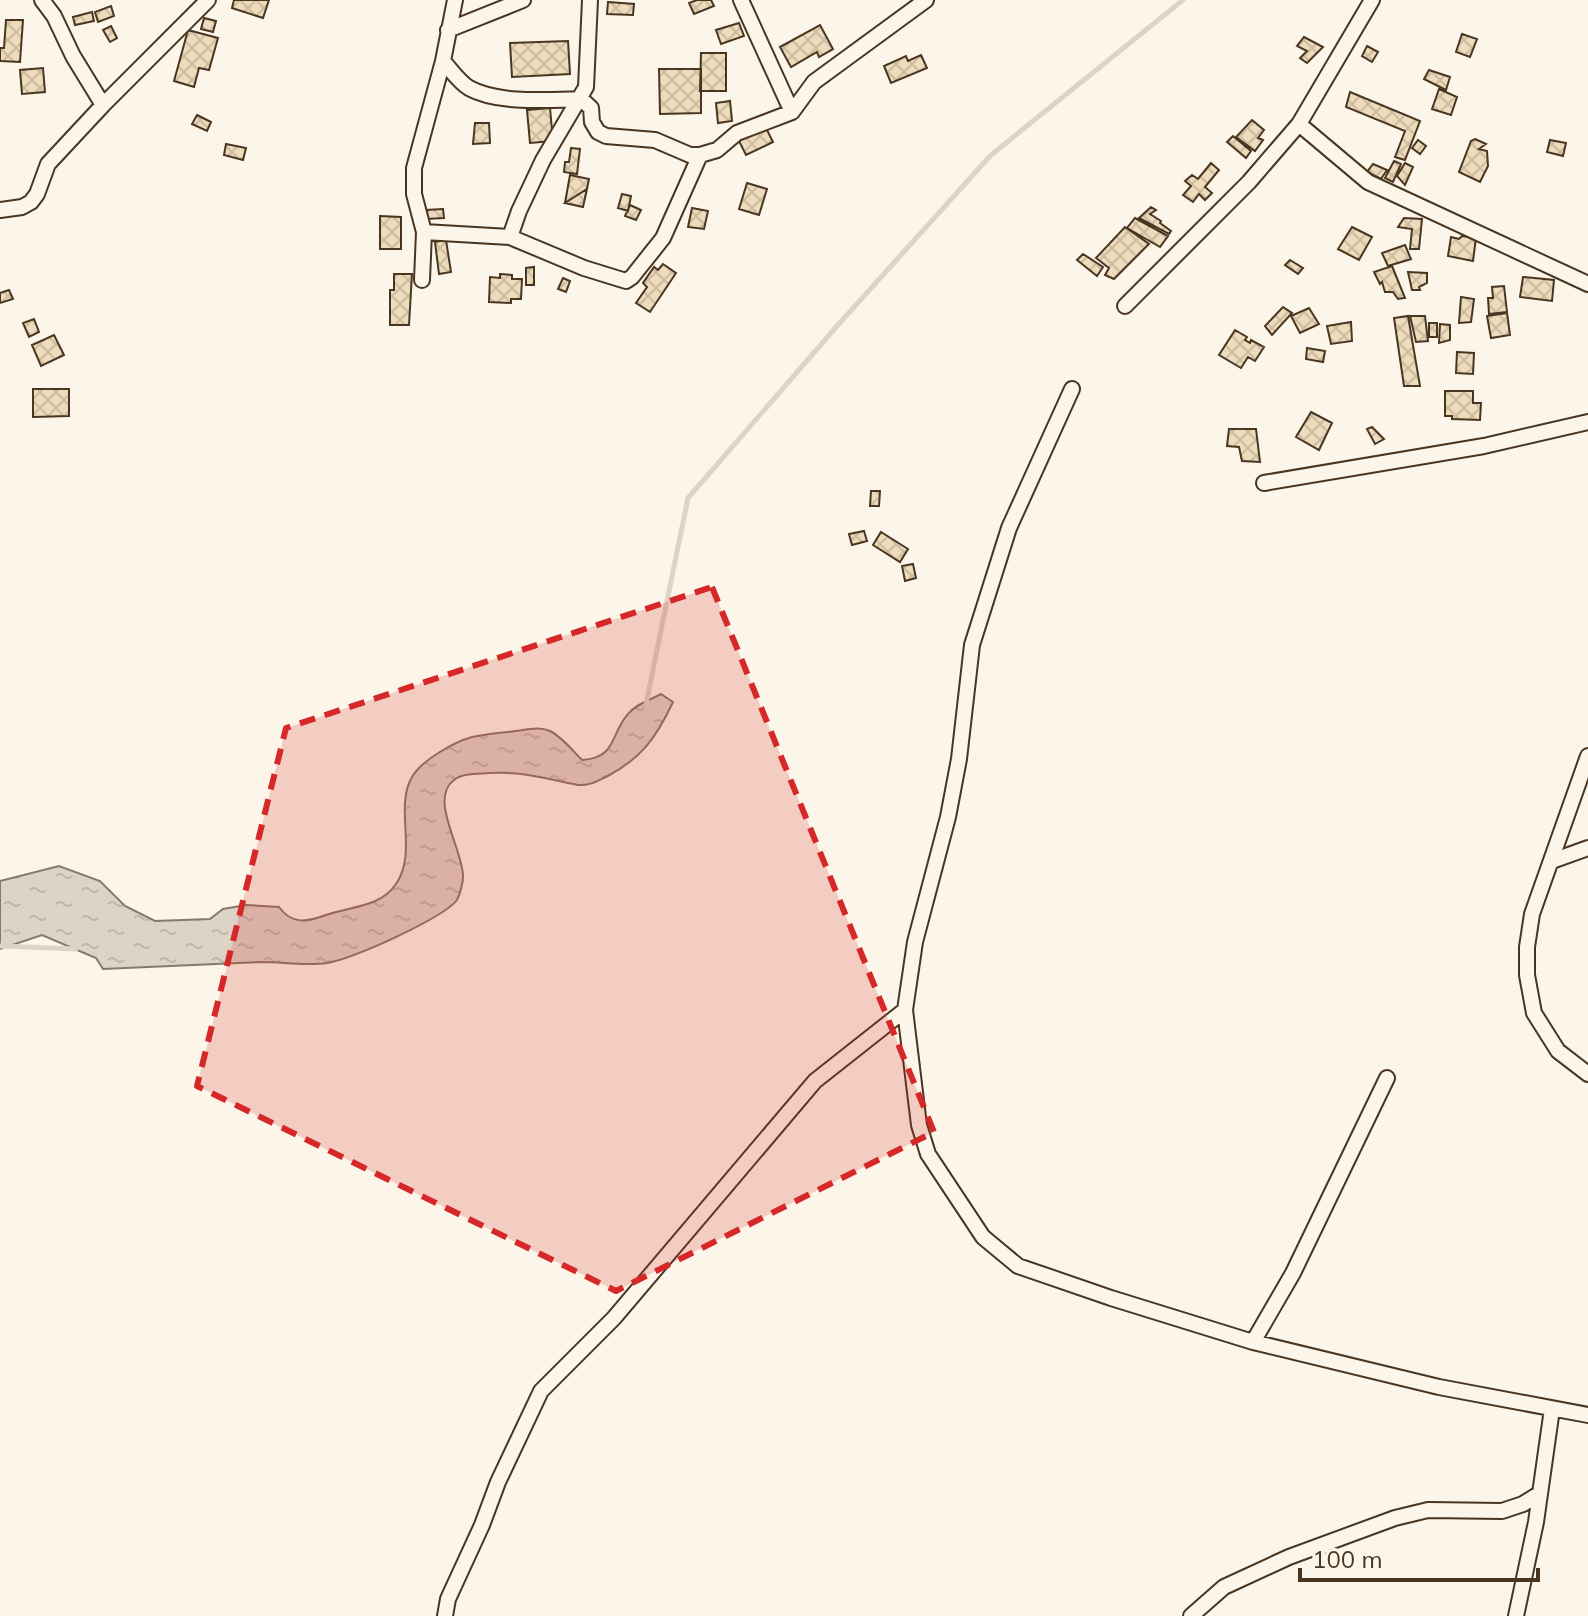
<svg xmlns="http://www.w3.org/2000/svg" width="1588" height="1616" font-family="Mulish,sans-serif">
	<defs>
		<pattern id="water-ripples" width="26" height="14" patternUnits="userSpaceOnUse" patternTransform="scale(2)"><rect width="26" height="14" fill="#dcd4c6"/><path d="M2 4q2-2 4 0t4 0M15 11q2-2 4 0t4 0" fill="none" stroke="#beb7aa"/></pattern>
		<pattern id="building-cross-hatch" width="8" height="8" patternUnits="userSpaceOnUse" patternTransform="scale(2)"><rect width="8" height="8" fill="#ecdcbc"/><path d="M0 0l8 8M0 8l8-8" fill="none" stroke="#ccbda1"/></pattern>
	</defs>
	<rect width="100%" height="100%" fill="#fbf6e9"/>
	<path fill="url(#water-ripples)" stroke="#887966" stroke-width="2" d="M661,694L673,702C656,738 642,758 606,777C597,781 589,786 578,785C545,779 524,771 489,773C478,774 463,773 454,780C428,799 464,851 463,877C463,883 460,894 457,900C443,918 351,960 327,963C306,966 282,962 261,962C208,964 156,967 103,969L96,958L42,935L0,949V881L59,866L100,881L125,906L155,921L210,919L223,909L246,905L279,907C292,925 307,922 326,915C350,906 380,908 396,884C418,852 394,808 412,777C422,760 454,742 472,737C486,734 501,733 515,731C526,730 539,726 550,731C562,737 573,751 582,760C617,758 610,734 628,714C636,704 650,700 661,694Z"/>
	<g fill="none" stroke-linecap="round" stroke-linejoin="round">
		<path stroke="#dcd4c6" stroke-width="5" d="M646,704L688,498L837,326L991,155L1183,0
			M0,946L76,949"/>
	</g>
	<path fill="url(#building-cross-hatch)" stroke="#4a3520" stroke-width="2" d="M234,0H269L263,18L232,8Z
		M697,0H711L714,6L694,14L689,3Z
		M608,2L634,4L633,15L607,14Z
		M111,6L114,16L98,22L95,12Z
		M92,12L94,21L75,25L73,17Z
		M204,18L216,21L213,32L201,29Z
		M6,20H23L20,62L0,61V48H4Z
		M739,23L744,36L721,44L716,30Z
		M820,25L833,49L819,57L817,52L791,67L780,47Z
		M111,26L117,38L110,42L103,30Z
		M188,30L218,38L209,70L199,68L194,87L174,81Z
		M1462,34L1477,39L1470,57L1456,52Z
		M1304,37L1323,47L1307,63L1300,58L1307,51L1297,46Z
		M568,41L570,74L512,77L510,43Z
		M1367,46L1378,52L1372,62L1362,56Z
		M701,53H726V91H700Z
		M921,55L927,68L891,83L884,66L906,56L908,61Z
		M43,68L45,92L22,94L20,70Z
		M659,69H701V113L660,114Z
		M1429,70L1450,77L1446,90L1424,79Z
		M1439,89L1457,97L1451,115L1432,109Z
		M1350,92L1420,121L1405,160L1395,157L1405,131L1346,107Z
		M730,101L732,121L718,123L716,103Z
		M550,108L553,141L530,143L527,110Z
		M197,115L211,122L207,131L192,124Z
		M1252,120L1264,130L1258,138L1263,140L1255,151L1236,137Z
		M475,123H489L490,143L473,144Z
		M765,126L773,142L746,155L738,139Z
		M1233,136L1251,151L1246,158L1227,142Z
		M1475,139L1486,144L1479,149L1487,151L1488,166L1480,182L1459,172L1471,141Z
		M1418,140L1426,146L1420,154L1412,148Z
		M1550,140L1566,143L1563,156L1547,152Z
		M226,144L246,148L243,160L224,155Z
		M571,148L580,149L577,174L564,172L565,162H569Z
		M1394,161L1401,164L1393,182L1385,178Z
		M1211,163L1219,170L1205,187L1212,193L1205,200L1199,194L1193,202L1183,195L1191,186L1185,181L1192,175L1198,179Z
		M1405,163L1413,167L1405,185L1397,176Z
		M1373,164L1387,170L1381,179L1367,172Z
		M570,175L589,179L583,207L565,203Z
		M747,183L767,189L759,215L739,209Z
		M587,189L583,207L565,203Z
		M622,194L631,196L628,211L618,208Z
		M630,205L641,210L636,220L625,216Z
		M1151,207L1156,210L1150,214L1161,221L1160,223L1171,231L1169,234L1139,218Z
		M692,208L708,211L704,229L688,227Z
		M443,209L444,218L426,219V210Z
		M380,216L401,217V249H380Z
		M1135,218L1168,236L1160,247L1127,228Z
		M1404,218L1422,219L1419,249H1410L1412,229L1398,227Z
		M1125,227L1149,244L1114,279L1105,275L1109,268L1096,258Z
		M1352,227L1372,237L1359,260L1338,249Z
		M1462,236L1476,238L1473,261L1448,256L1451,237L1459,239Z
		M446,240L451,272L439,274L435,242Z
		M1405,245L1411,259L1388,266L1382,253Z
		M1083,254L1103,267L1097,276L1077,260Z
		M1290,260L1303,268L1298,274L1285,265Z
		M663,264L676,273L650,312L636,303L647,287L643,283L654,267L658,270Z
		M1392,266L1405,298L1398,299L1393,292H1385L1382,282L1380,284L1374,272Z
		M534,267V285H526V268Z
		M1408,272L1427,273V283L1419,287L1420,290H1412Z
		M394,274H412L409,325H390V290H394Z
		M500,274L512,275V279H522L521,299H511V303L489,302L490,277L500,278Z
		M1523,277L1554,280L1552,301L1520,297Z
		M563,278L570,281L566,292L558,289Z
		M1504,286L1507,312L1489,314L1488,298H1493L1492,287Z
		M9,290L13,299L0,303V293Z
		M1461,297L1474,299L1471,322L1459,323Z
		M1283,307L1292,313L1272,335L1265,326Z
		M1309,308L1319,324L1300,333L1291,316Z
		M1507,313L1510,335L1491,338L1487,316Z
		M1408,316L1420,386H1404L1394,318Z
		M1410,316H1425L1428,341L1416,342Z
		M34,319L39,332L29,337L23,323Z
		M1351,322L1352,341L1331,344L1327,326Z
		M1429,323H1437V337H1429Z
		M1440,324L1450,325V340L1439,343Z
		M1235,330L1247,337L1245,340L1250,343L1251,340L1264,347L1255,361L1248,357L1241,368L1219,355Z
		M54,335L64,355L41,366L32,345Z
		M1307,348L1325,351L1323,362L1306,359Z
		M1457,352L1474,353L1473,374L1456,373Z
		M33,389H69V416L33,417Z
		M1445,391H1473V403H1481L1480,420L1452,419V416H1445Z
		M1311,412L1332,423L1319,450L1296,437Z
		M1372,427L1384,439L1375,444L1367,429Z
		M1229,429H1256L1260,462L1242,461L1239,447L1227,446Z
		M871,491H880L879,506H870Z
		M864,531L867,541L852,545L849,534Z
		M881,532L908,549L900,562L873,545Z
		M913,564L916,578L905,581L902,566Z"/>
	<g fill="none" stroke-linecap="round" stroke-linejoin="round">
		<defs>
			<path id="minor" d="M42,0L54,16L73,56L103,105
				M741,0L792,112
				M448,30L523,0
				M443,61C451,70 459,82 469,88C498,104 548,100 581,99L591,108L592,122L598,132L606,136L655,140L690,155H700L717,150L737,133L792,112L814,82L926,0
				M1299,124L1368,182L1588,284
				M0,210L22,207L31,202L37,194L48,164L103,105L208,0
				M424,232L510,237L584,268L626,281L632,277L663,238L700,155
				M510,237L519,211L543,160L586,87L590,0
				M422,280L424,232L414,194V168L443,61L455,0
				M1125,306L1249,182L1299,124L1372,0
				M1072,389L1009,528L972,645L959,759L948,817L915,942L905,1010L919,1125L928,1154L983,1237L1018,1266L1111,1298L1253,1342L1439,1387L1588,1415
				M1264,483L1484,446L1588,422
				M1588,756L1532,914L1527,947V975L1534,1013L1558,1051L1588,1074
				M1552,861L1588,848
				M1253,1342L1293,1273L1387,1078
				M445,1616L448,1599L482,1525L498,1482L541,1391L614,1318L815,1081L905,1010
				M1191,1616L1224,1587L1289,1557L1395,1518L1428,1510L1502,1511L1523,1504L1539,1494
				M1516,1616L1536,1522L1552,1409"/>
		</defs>
		<use href="#minor" stroke="#4a3520" stroke-width="18"/>
		<use href="#minor" stroke="#fbf6e9" stroke-width="14"/>
	</g>
	<path fill="#d62828" fill-opacity="0.2" stroke="#d62828" stroke-width="6" stroke-dasharray="16 10" stroke-linejoin="round" d="M712,587L934,1132L616,1291L197,1086L286,728Z"/>
	<path d="M1300 1568v12h238v-12" fill="none" stroke="#4a3520" stroke-width="4"/>
	<text x="1312" y="1568" font-size="24" fill="#4a3520" stroke="#fbf6e9" stroke-width="6" paint-order="stroke">100 m</text>
</svg>
